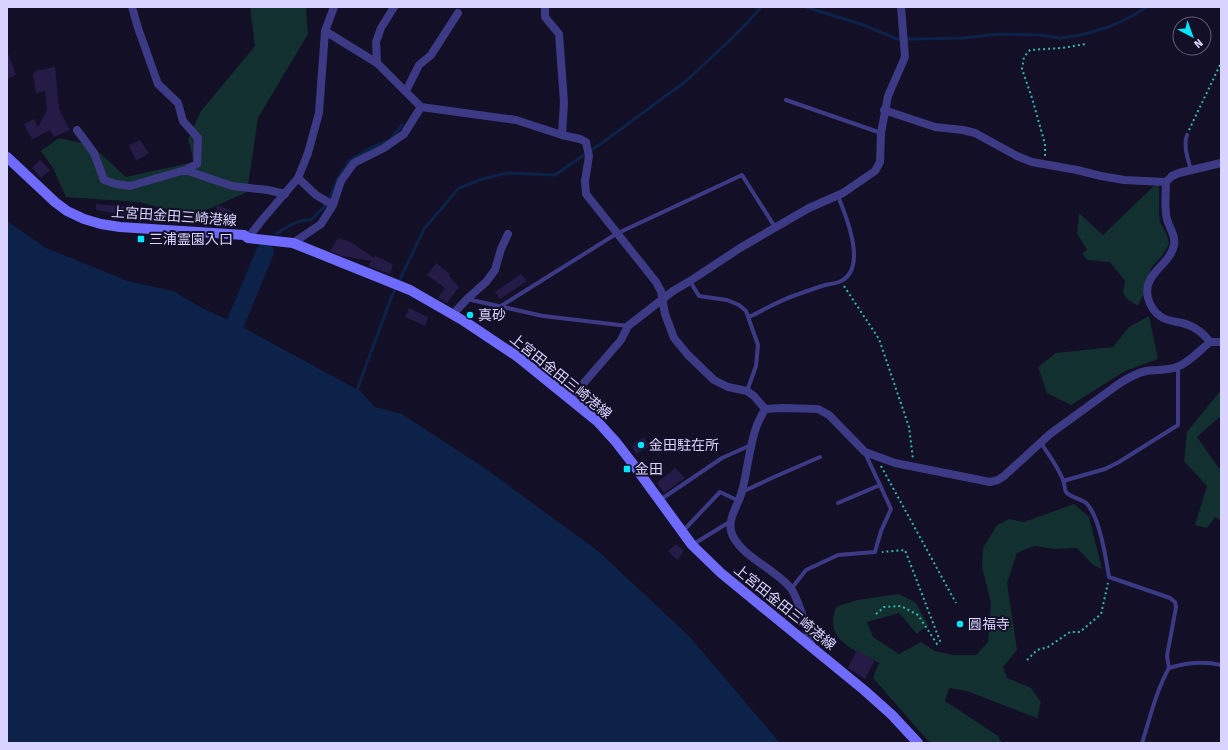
<svg xmlns="http://www.w3.org/2000/svg" width="1228" height="750" font-family="'Fira Sans','Noto Sans JP',sans-serif">
	<rect width="100%" height="100%" fill="#130f26"/>
	<path fill="#12302f" d="M250,7H306L308,34L258,118L247,192L193,216L139,202L66,197L53,168L41,151L59,138L91,145L126,177L194,162L188,139L201,111L255,46Z
		M1155,185H1159V213L1160,222L1167,235L1169,244L1162,256L1151,268L1143,295L1138,306L1127,299L1123,292L1125,281L1110,262L1087,260L1082,253L1087,250L1077,233L1079,213L1103,235Z
		M1149,316L1158,359L1125,371L1071,405L1047,393L1038,367L1056,353L1113,347L1129,327Z
		M1221,390V416L1197,437L1221,471V521L1215,517L1207,528L1195,525L1207,486L1184,461L1187,432Z
		M1074,504L1089,517L1102,569L1093,565L1077,548L1054,549L1034,546L1017,553L1007,583L1017,650L1003,667L1007,678L1031,688L1041,702L1037,718L967,691L949,688L945,701L998,736L1002,743H930L873,678L879,663C861,653 831,644 833,619C833,615 835,611 836,607L857,600L899,594L916,603L928,625L917,634L899,613L867,622L873,637L899,654L921,642L935,651L953,655H976L988,642L991,603L982,567L983,548L997,525L1009,519L1024,522Z"/>
	<path fill="#0c2248" d="M7,221L46,248L128,281L173,291L202,308L233,322L360,391L375,407L402,414L486,469L598,551L689,636L780,743H7Z"/>
	<g fill="none" stroke-linecap="round" stroke-linejoin="round">
		<path stroke="#0c2248" stroke-width="3" d="M805,7L861,24L897,39H918L962,38L1000,34L1040,35L1060,38L1081,35L1109,27L1132,16L1147,7
			M330,197L337,180L349,161L373,147L390,140L402,125
			M276,234C287,227 299,219 311,220L325,206
			M357,390L391,298L424,229L459,188L482,179L507,173L555,175L606,140L686,81L726,44L747,23L761,7"/>
		<path stroke="#0c2248" stroke-width="18" d="M235,324L265,252"/>
	</g>
	<path fill="#241b47" d="M7,53H8L16,75L7,79Z
		M55,67L59,109L70,130L54,137L50,130L31,140L32,137L30,136L24,124L34,119L38,127L47,110L45,91L36,93L33,74L35,71Z
		M140,140L149,153L136,161L129,145Z
		M40,160L50,170L41,178L32,168Z
		M96,204L131,207L130,216L96,210Z
		M217,205L235,212L234,225L214,223Z
		M338,238L351,242L374,258L375,256L393,264L390,274L368,266L372,261L342,256L330,251Z
		M436,263L450,274L449,276L459,287L447,303L438,297L445,288L427,275Z
		M521,274L527,281L500,299L495,292Z
		M409,308L428,317L425,326L405,317Z
		M644,437L649,447L636,454L632,446L634,445V443Z
		M675,468L685,478L664,493L657,483Z
		M676,544L684,551L677,560L668,551Z
		M857,650L875,660L865,679L848,668Z"/>
	<g fill="none" stroke-linecap="round" stroke-linejoin="round">
		<path stroke="#2fb8b0" stroke-width="2" stroke-dasharray="2 3" stroke-linecap="butt" d="M1189,130L1221,63
			M1045,156V144L1032,98L1022,69L1024,57L1030,50L1062,48L1086,44
			M844,286L879,339L909,427L913,459
			M881,466L956,603
			M876,614L884,607L901,606L918,615L937,644L940,641L905,550L882,552
			M1027,660L1037,650L1048,647L1070,632H1080L1101,614L1108,583"/>
		<path stroke="#3d3a85" stroke-width="4" d="M786,100L881,133
			M1187,135C1183,146 1188,159 1191,170
			M690,281L699,296L727,300L739,305L746,311L758,345L756,366L747,391
			M467,299L543,316L628,326
			M501,306L616,234L742,175L775,227
			M749,317C764,310 780,300 796,295C804,292 813,289 822,286C827,284 834,284 839,282C869,270 846,216 838,196
			M1041,443C1049,455 1058,467 1063,480C1065,484 1064,488 1066,492C1071,498 1081,498 1087,504C1100,518 1106,559 1109,577L1170,598L1175,602L1176,607L1167,656L1169,668
			M865,453L880,485
			M1063,481L1105,469L1119,462L1178,425V367
			M742,492L774,477L820,457
			M660,500L722,458L751,445
			M683,531L720,492L739,501
			M692,545L731,521
			M791,589L806,570L838,555L875,552L881,531L891,509L880,485L838,503
			M1142,743C1150,718 1156,691 1169,668C1185,663 1204,661 1221,665"/>
		<path stroke="#3d3a85" stroke-width="8" d="M545,7V17L559,34L564,102L562,135
			M325,31L377,63L421,107L516,120L562,135L580,139L586,142L589,156L585,181L586,194L656,282L661,291L665,314L674,338L688,355L714,380L728,387L747,391L754,396L765,409
			M377,63L376,42L381,28L394,7
			M406,91L419,65L431,55L458,13
			M884,110L935,127L963,130L975,133L1017,156L1032,162L1077,170L1101,176L1124,180L1166,182
			M77,130L94,153L104,180L116,184L130,186L185,170L197,164L198,138L183,121L178,103L158,84L138,28L132,7
			M185,170L232,186L268,190L285,194
			M298,178L316,195L333,205
			M248,238L262,220L298,178L308,153L319,113L325,31L334,7
			M293,243L321,224L333,205L341,181L354,163L384,148L404,134L421,107
			M453,314L467,299L486,282L495,270L501,249L508,234
			M1210,342C1201,330 1191,324 1177,322C1171,321 1165,320 1160,316C1154,312 1150,305 1148,298C1142,273 1170,266 1174,245C1176,235 1169,228 1167,219C1164,207 1166,194 1166,182L1172,176L1179,173L1221,163
			M570,399L621,340L628,326L673,291L690,281L740,248L809,208L843,193L875,171L880,162L881,133L888,96L905,57L901,7
			M765,409L783,408L818,409L829,415L865,452L895,463L990,482L998,480L1004,476L1050,434L1120,383C1128,378 1137,373 1146,371C1156,369 1167,371 1177,367C1190,362 1200,350 1210,342H1221
			M765,409C762,415 759,420 757,425C749,446 748,469 742,491C739,504 728,517 731,531C737,555 778,570 792,590C801,605 807,631 812,647"/>
		<path stroke="#6f6bff" stroke-width="10" d="M7,157L55,202L67,211L84,219L101,224L120,227L244,235L248,238L293,243L410,290L464,321L518,357L597,421L616,442L633,464L692,545L721,573L864,690L892,715L918,743"/>
	</g>
	<g fill="#00e5ff" stroke="#130f26" stroke-width="1.5">
		<rect x="137" y="235" width="8" height="8" rx="2"/>
		<circle cx="470" cy="315" r="4"/>
		<circle cx="641" cy="445" r="4"/>
		<rect x="623" y="465" width="8" height="8" rx="2"/>
		<circle cx="960" cy="624" r="4"/>
	</g>
	<g text-anchor="middle" stroke-width="4" stroke-linejoin="round" paint-order="stroke">
		<g font-size="14" fill="#d9d4ff" stroke="#130f26">
			<text transform="translate(174 216) rotate(4)" y="5">上宮田金田三崎港線</text>
			<text transform="translate(561 376) rotate(39)" y="5">上宮田金田三崎港線</text>
			<text transform="translate(785 607) rotate(39)" y="5">上宮田金田三崎港線</text>
		</g>
		<g font-size="14" fill="#d9d4ff" stroke="#130f26" text-anchor="start">
			<text x="149" y="244">三浦霊園入口</text>
			<text x="478" y="320">真砂</text>
			<text x="649" y="450">金田駐在所</text>
			<text x="635" y="474">金田</text>
			<text x="968" y="629">圓福寺</text>
		</g>
	</g>
	<rect width="1228" height="750" fill="none" stroke="#d9d4ff" stroke-width="16"/>
	<g transform="translate(1192 36) rotate(139)"><circle r="19" fill="#130f26" stroke="#625e7d"/>
	<path d="M0-3L7 15L0 10L-7 15Z" fill="#00e5ff"/>
	<text y="-6" font-size="11" font-weight="bold" text-anchor="middle" fill="#d9d4ff">N</text>
	</g>
</svg>
